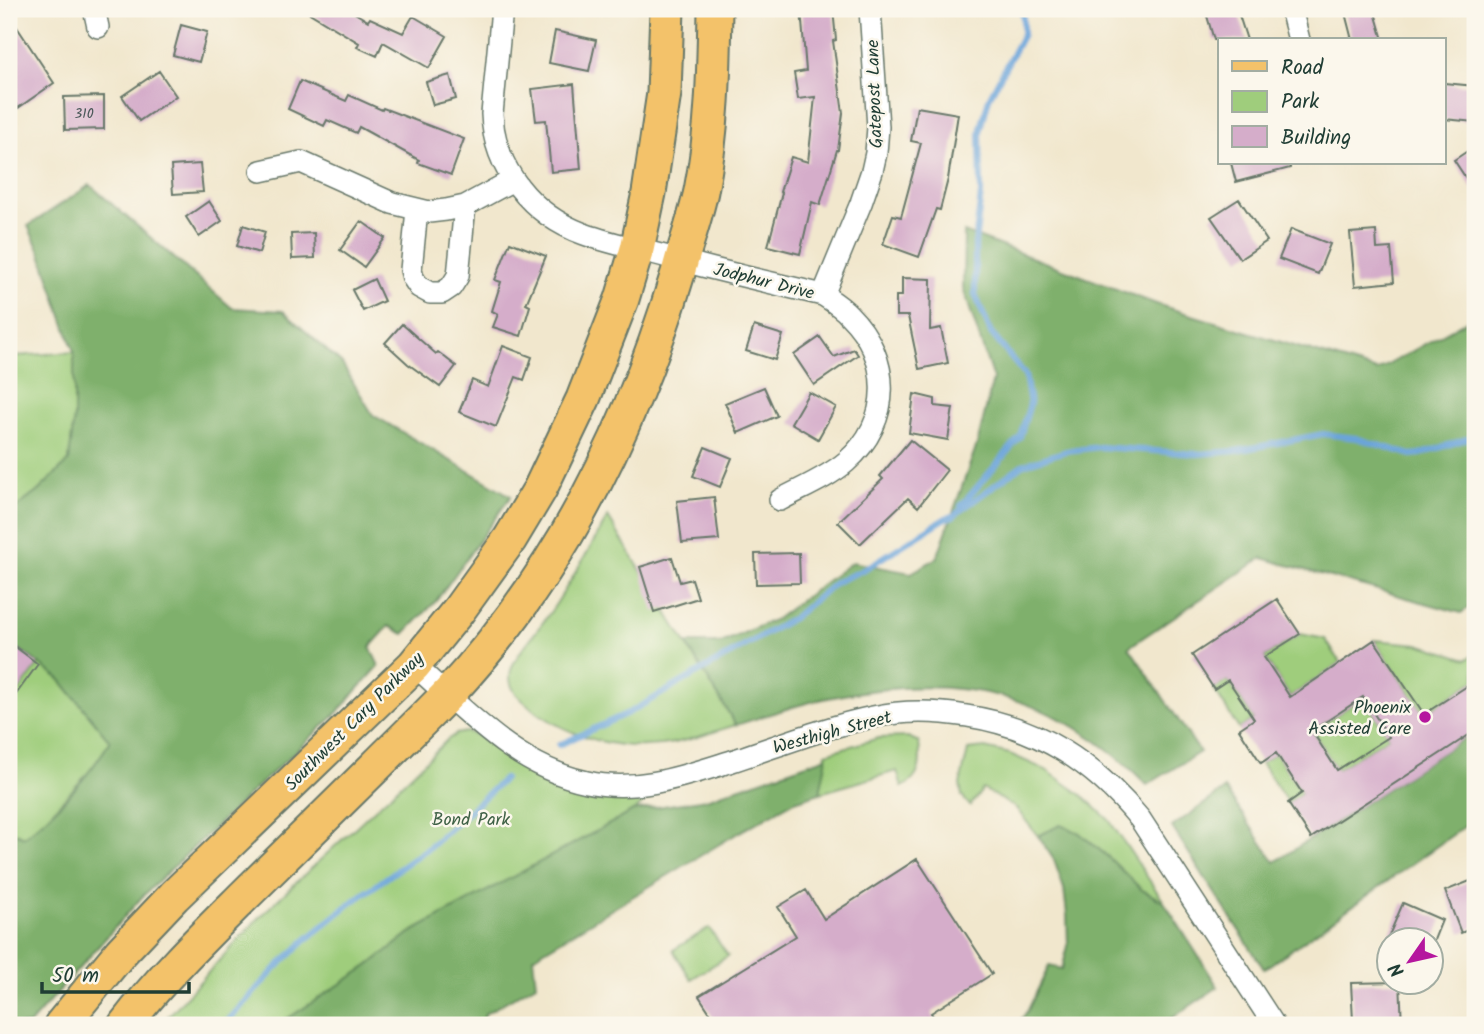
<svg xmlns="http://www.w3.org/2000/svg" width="1484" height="1034" font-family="Kalam,sans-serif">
	<rect width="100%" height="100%" fill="#fbf7ec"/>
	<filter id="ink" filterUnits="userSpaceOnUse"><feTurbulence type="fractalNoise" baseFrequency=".0143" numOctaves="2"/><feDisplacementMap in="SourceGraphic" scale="14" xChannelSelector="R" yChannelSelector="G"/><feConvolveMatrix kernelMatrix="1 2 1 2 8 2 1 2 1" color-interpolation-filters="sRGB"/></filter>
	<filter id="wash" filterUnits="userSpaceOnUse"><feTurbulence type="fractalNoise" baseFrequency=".00686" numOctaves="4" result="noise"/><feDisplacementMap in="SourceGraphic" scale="28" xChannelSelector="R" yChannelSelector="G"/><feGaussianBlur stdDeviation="1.57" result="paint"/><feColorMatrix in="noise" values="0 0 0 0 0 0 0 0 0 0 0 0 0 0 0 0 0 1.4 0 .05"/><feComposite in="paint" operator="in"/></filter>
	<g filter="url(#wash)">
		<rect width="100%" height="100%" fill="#f1e7cd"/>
		<path fill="#9fcd7c" stroke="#5f8558" stroke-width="2" d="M74,352V417L69,461L37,492L9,513V359L15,356Z
			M608,517L736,725C715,731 695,739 674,743C625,753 572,739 533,709C520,699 506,688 511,670C513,662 519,654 524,647C535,633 546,619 556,604C574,576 591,546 608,517Z
			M1300,634L1325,639L1341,663L1290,697L1264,657Z
			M1374,640L1418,644L1467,659L1475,654V681L1424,714Z
			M39,664L60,679L111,741L94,767L44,820L24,837L9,830V704Z
			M1228,680L1254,719L1239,729L1214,689Z
			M1363,697L1389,737L1337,770L1312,731Z
			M466,732C484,734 505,757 521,767C559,790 603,799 647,800L627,816L410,933L368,966L278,1025H160C195,988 229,948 265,912C325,854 388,799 447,740L456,734Z
			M908,737L919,742C921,761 922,779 902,787L897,771L820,793L826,753L879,738Z
			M985,748L1010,754L1046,770L1083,796L1109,820L1164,902L1142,890L1107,856L1078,832H1047L1038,836L1015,807L983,789L970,806L962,796L960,784L968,750Z
			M1276,753L1302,793L1288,803L1261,763Z
			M709,928L728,956L691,979L673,950Z"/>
		<path fill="#7fb06c" stroke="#4f7650" stroke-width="2" d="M90,185L232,308L283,311L342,364L373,415L511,496L436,601L404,634L389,626L370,647L379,666L334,716L262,782L142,897L29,1025H13L9,1023V830L24,837C57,810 88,778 110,741L60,679L9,642V622L14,614L9,602V513L37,492L69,461L74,417V352L41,254L28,226Z
			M964,232L1159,305L1377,371L1475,316V603L1461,613L1262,558L1129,647L1200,752L1147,785C1055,690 954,672 828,698C797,704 766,716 736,725L686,643H721L776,619L852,562L911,573L937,558L978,441L993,379L963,288Z
			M1475,731V819L1264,969L1172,827L1225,789L1275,862Z
			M827,757L820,793L795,801L738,833L533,957L536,984L485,1014L483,1025H278L368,966L410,933L633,811L706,799Z
			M1060,825L1078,832L1107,856L1142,890L1164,902L1218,987L1162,1025H1017L1028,1010L1049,966L1062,969L1068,946L1067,915L1064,889L1054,860L1038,836Z"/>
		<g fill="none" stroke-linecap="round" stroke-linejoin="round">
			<path stroke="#6aa4da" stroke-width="6" d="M961,506L1020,437L1030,404L1025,375L991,333L975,294V243L981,194L980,132L989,98L1023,34V17L1020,9
				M559,745L630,712L793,618L836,582L863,570L946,518L953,516L1022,465L1066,451L1100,447L1197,454L1236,451L1323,434L1356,438L1411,455L1421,454L1475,436
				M224,1025L277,967L308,938L351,903L431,846L504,779"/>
		</g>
		<g id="blocks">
			<path fill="#d5adca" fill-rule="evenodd" d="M303,9H348L368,21L370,18L403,33L413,16L447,36L429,68L383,42L377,56L357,47L359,43Z
				M801,9H833L836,40L833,41L843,113L838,150H837L820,205L812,202L800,254L768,246L782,193L780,192L791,157L808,162L815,97L798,99L794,73L806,71Z
				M1205,9H1237L1247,40H1214Z
				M1344,9H1374L1383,40H1352Z
				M9,15L54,83L18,108L9,94Z
				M181,25L207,32L199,62L173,55Z
				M555,31L596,40L589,71L549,63Z
				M159,71L176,96L139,121L122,96Z
				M450,75L456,99L433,105L426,82Z
				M300,81L346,101L349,95L382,110L383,108L464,139L451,175L418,163L419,160L359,127L356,133L327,120L324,126L288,109Z
				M1444,83L1475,86V122L1444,119Z
				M574,84L581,169L551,172L546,120L536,121L532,89Z
				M104,96V129L65,130L64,97Z
				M917,107L958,114L948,179L940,210L936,209L919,257L883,244L893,215L901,217L921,143L911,141Z
				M1475,146V192L1454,160Z
				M1231,163H1290V168L1236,182Z
				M200,164L203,192L173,194L171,166Z
				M1239,199L1267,241L1240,259L1211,217Z
				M209,201L222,221L199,237L186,217Z
				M361,221L385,238L364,267L340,250Z
				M243,225L265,232L259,253L237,246Z
				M1291,229L1330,244L1318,274L1279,259Z
				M1376,231L1377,249L1391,248L1394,282L1355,286L1350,233Z
				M314,233L315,258L292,259L291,234Z
				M510,242L546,256L526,304L530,306L521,336L493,327L498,314L492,311L501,282L495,280Z
				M902,278L931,279L930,330L941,328L948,363L919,369L908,316H896V296H902Z
				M374,279L384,301L363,311L352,290Z
				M402,324L436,354L438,352L456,366L440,387L408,364L385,343Z
				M754,326L783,335L775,360L746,351Z
				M820,337L834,357L854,349L858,355L814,385L794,355Z
				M503,346L532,357L524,380L516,377L496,427L459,412L472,380L488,387Z
				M764,387L777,416L738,433L725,403Z
				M809,392L836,407L818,439L791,423Z
				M914,394L935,399V406L953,408L948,440L909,433Z
				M910,440L947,470L918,507L908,498L860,544L838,522L883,479L880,476Z
				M705,447L732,458L720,487L693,476Z
				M714,497L719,540L682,543L677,501Z
				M799,553L800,583L756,584L755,554Z
				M672,557L680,582L692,579L698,598L654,612L640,567Z
				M1277,599L1300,634L1264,657L1290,697L1374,640L1424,714L1475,681V731L1311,838L1288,803L1302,793L1276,753L1261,763L1239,729L1254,719L1228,680L1214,689L1192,655ZM1363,697L1389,737L1337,770L1312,731Z
				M9,642L38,664L9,704Z
				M917,859L992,974L931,1013L939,1025H718L699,996L796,936L778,907L806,890L824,919Z
				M1475,879V927L1461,933L1445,891Z
				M1403,903L1442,920L1434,940H1387Z
				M1400,982L1402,1025H1367V1020L1353,1021L1351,983Z"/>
		</g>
	</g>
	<g filter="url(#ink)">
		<use href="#blocks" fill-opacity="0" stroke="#68786a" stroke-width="2"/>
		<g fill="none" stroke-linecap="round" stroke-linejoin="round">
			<defs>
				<path id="street" d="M94,9L98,27
					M502,9L492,114C494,169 532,215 584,234C612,244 643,250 672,258C722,272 773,283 823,295C832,301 842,307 849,315C892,358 893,421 846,462C827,478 802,488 780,500
					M1291,9L1299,40
					M261,171L301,162L392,203L429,212L446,210L465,206L513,180
					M417,210L411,270L413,278L419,287L430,293H442L451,287L458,276L465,206
					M823,295L861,203L872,171L876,153L878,127L870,9
					M414,665C467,712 516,767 587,782C638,793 684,776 732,761C778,746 825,727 873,717C904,710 936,711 967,716C1039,727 1094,763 1140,819L1274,1025"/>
				<path id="primary" d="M61,1025L121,952L174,896L414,665L458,611L510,539L540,489L583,399L622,299L637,249L649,193L664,93L667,9
					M125,1025C161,978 203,937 245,895C289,852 332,809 376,766C400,742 425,718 449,693C559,575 632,428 678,273C685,246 695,219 701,191C713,131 714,70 715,9"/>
			</defs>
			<use href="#street" stroke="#68786a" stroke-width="24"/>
			<use href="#primary" stroke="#68786a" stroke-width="37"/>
			<use href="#street" stroke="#fff" stroke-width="21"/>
			<use href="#primary" stroke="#f3c26a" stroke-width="33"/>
		</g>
	</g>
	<circle fill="#b5179e" stroke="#fbf7ec" stroke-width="2.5" cx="1425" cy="717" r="7"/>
	<g text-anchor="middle" stroke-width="5" stroke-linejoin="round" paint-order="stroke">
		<g font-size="14" fill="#4c595a">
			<text x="84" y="118">310</text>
		</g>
		<g font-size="18" fill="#1f3d34" stroke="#fbf7ec">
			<text transform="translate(874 94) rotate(-92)" y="6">Gatepost Lane</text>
			<text transform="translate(764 281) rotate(14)" y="6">Jodphur Drive</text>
			<text transform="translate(354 721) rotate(-45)" y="6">Southwest Cary Parkway</text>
			<text transform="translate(832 732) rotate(-15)" y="6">Westhigh Street</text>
		</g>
		<g font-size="18" fill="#1f3d34" stroke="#fbf7ec" text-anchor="end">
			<text x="1411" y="713">Phoenix<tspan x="1411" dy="21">Assisted Care</tspan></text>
		</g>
		<g font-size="18" fill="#3f6146" stroke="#fbf7ec">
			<text x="471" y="825">Bond Park</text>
		</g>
	</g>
	<rect width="1484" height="1034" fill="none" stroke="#fbf7ec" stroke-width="35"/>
	<rect x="1218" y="38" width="228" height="126" fill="#fbf7ec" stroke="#a3ada2" stroke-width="2"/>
	<rect x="1232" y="61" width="35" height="10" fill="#f3c26a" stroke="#a3ada2" stroke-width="2"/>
	<text x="1281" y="74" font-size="21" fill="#1f3d34">Road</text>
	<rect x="1232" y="91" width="35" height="21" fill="#9fcd7c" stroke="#a3ada2" stroke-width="2"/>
	<text x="1281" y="108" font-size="21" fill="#1f3d34">Park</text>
	<rect x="1232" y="126" width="35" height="21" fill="#d5adca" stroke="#a3ada2" stroke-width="2"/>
	<text x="1281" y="144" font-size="21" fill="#1f3d34">Building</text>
	<g transform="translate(1410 961) rotate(236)"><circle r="33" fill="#fbf7ec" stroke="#a3ada2" stroke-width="2"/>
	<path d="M0-5L12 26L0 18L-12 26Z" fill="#b5179e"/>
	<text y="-10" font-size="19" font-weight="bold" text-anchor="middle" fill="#1f3d34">N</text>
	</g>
	<path d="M42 982v10h147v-10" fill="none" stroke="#1f3d34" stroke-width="3.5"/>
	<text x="52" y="982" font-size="21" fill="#1f3d34" stroke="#fbf7ec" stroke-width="5" paint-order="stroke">50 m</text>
</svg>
